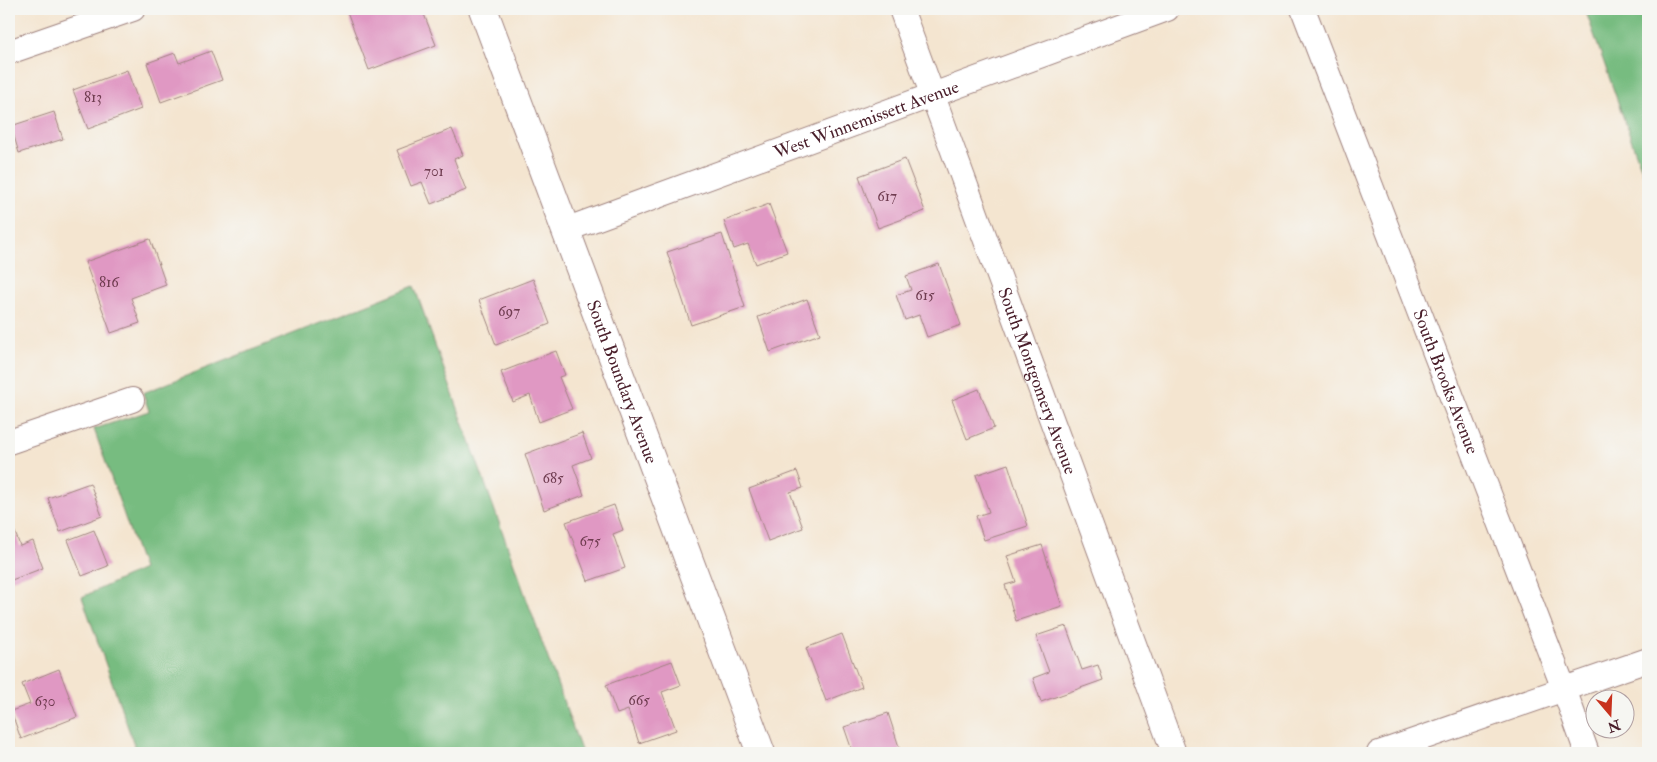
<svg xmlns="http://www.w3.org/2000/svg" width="1657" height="762" font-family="'IM FELL Double Pica',serif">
	<rect width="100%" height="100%" fill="#f6f6f2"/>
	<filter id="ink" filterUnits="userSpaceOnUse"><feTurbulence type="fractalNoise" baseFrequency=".02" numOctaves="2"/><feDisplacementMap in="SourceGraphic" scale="10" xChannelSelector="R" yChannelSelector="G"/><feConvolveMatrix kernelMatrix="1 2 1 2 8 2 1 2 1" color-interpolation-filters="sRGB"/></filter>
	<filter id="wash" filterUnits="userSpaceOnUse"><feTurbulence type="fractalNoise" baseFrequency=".0096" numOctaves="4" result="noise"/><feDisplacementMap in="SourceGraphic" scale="20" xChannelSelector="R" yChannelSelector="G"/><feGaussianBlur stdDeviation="1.12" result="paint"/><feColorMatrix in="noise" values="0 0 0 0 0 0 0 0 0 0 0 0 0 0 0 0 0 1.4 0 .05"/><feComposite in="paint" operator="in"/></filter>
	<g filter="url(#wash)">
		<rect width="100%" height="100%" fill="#f4e5d0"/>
		<path fill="#77bc80" stroke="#606e56" d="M1585,9H1648V187Z
			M414,286L582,753H137L82,597L143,569L94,429L149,411L143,393Z"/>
		<g id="blocks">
			<path fill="#e098c3" d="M346,9H422L436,45L369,70Z
				M211,51L222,80L161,102L147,63L175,53L179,63Z
				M127,70L141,109L88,129L73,90Z
				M54,112L63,139L19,153L11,126Z
				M452,129L463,155L454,159L466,190L431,204L422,182L411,186L397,150Z
				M905,159L925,211L878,228L859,176Z
				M769,204L787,252L756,264L748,244L734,249L724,221Z
				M722,234L745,307L691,325L667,252Z
				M150,239L166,285L131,298L140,323L111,333L85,262Z
				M939,264L961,325L927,337L919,315L905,320L896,295L911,290L906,276Z
				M533,279L550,324L496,345L479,300Z
				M807,299L820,334L770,352L758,317Z
				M556,351L565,375L559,377L572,409L539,422L530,395L513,402L501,372Z
				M979,389L994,428L967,439L952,400Z
				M582,433L591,458L573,465L584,495L544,510L525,454Z
				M1008,464L1028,526L984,540L976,516L989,512L976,475Z
				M797,471L803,488L790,492L803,528L768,541L749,489Z
				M90,483L102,516L60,532L48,498Z
				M614,505L623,530L613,534L625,568L588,581L566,522Z
				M94,530L108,566L82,576L68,540Z
				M15,532L20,546L33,541L43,568L9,581V534Z
				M1042,545L1062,606L1016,621L1005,585L1016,582L1007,556Z
				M1066,626L1082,670L1098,665L1103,680L1041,702L1033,678L1049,672L1036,636Z
				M842,634L862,687L826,701L806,648Z
				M672,661L681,685L662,692L676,730L639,743L628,710L617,714L606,685Z
				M59,669L77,717L21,739L11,711L30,704L22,684Z
				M888,713L901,753H853L844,727Z"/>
		</g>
	</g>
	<g filter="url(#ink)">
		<use href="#blocks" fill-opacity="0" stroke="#9f827e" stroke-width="1"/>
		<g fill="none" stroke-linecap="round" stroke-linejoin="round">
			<defs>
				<g id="minor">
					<path id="s1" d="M901,9L1174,753"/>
					<path id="s2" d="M1303,9L1564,689L1587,753"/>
					<path d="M9,52L133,9"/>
					<path id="s3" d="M565,230L1167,9"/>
					<path d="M9,442L132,400"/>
					<path d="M1379,753L1648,660"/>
				</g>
				<g id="tertiary">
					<path id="s4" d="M483,9L761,753"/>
				</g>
			</defs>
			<use href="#minor" stroke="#9f827e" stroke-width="26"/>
			<use href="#tertiary" stroke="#9f827e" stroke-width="30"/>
			<use href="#minor" stroke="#fff" stroke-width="24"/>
			<use href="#tertiary" stroke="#fff" stroke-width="28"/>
		</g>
	</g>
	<g text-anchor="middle" stroke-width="4.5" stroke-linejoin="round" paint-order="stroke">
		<g font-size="15" fill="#703d51">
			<text x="93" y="102">813</text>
			<text x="434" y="176">701</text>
			<text x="887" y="201">617</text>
			<text x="109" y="287">816</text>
			<text x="925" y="300">615</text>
			<text x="509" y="316">697</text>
			<text x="553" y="483">685</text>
			<text x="590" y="546">675</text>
			<text x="639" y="705">665</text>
			<text x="45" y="706">630</text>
		</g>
		<g font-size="18" fill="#4a1f2b" stroke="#f6f6f2">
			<text dy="6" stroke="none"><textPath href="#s3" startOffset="321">West Winnemissett Avenue</textPath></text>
			<text dy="6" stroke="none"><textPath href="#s4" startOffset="398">South Boundary Avenue</textPath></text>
			<text dy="6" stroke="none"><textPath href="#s1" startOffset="396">South Montgomery Avenue</textPath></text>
			<text dy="6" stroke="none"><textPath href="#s2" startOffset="399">South Brooks Avenue</textPath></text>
		</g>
	</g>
	<rect width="1657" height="762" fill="none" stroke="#f6f6f2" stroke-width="30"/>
	<g transform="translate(1610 714) rotate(161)"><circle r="24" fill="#f6f6f2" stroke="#b1a0a2"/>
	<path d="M0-4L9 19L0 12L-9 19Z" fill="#c8321e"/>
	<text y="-8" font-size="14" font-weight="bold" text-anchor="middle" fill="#4a1f2b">N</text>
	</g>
</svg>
